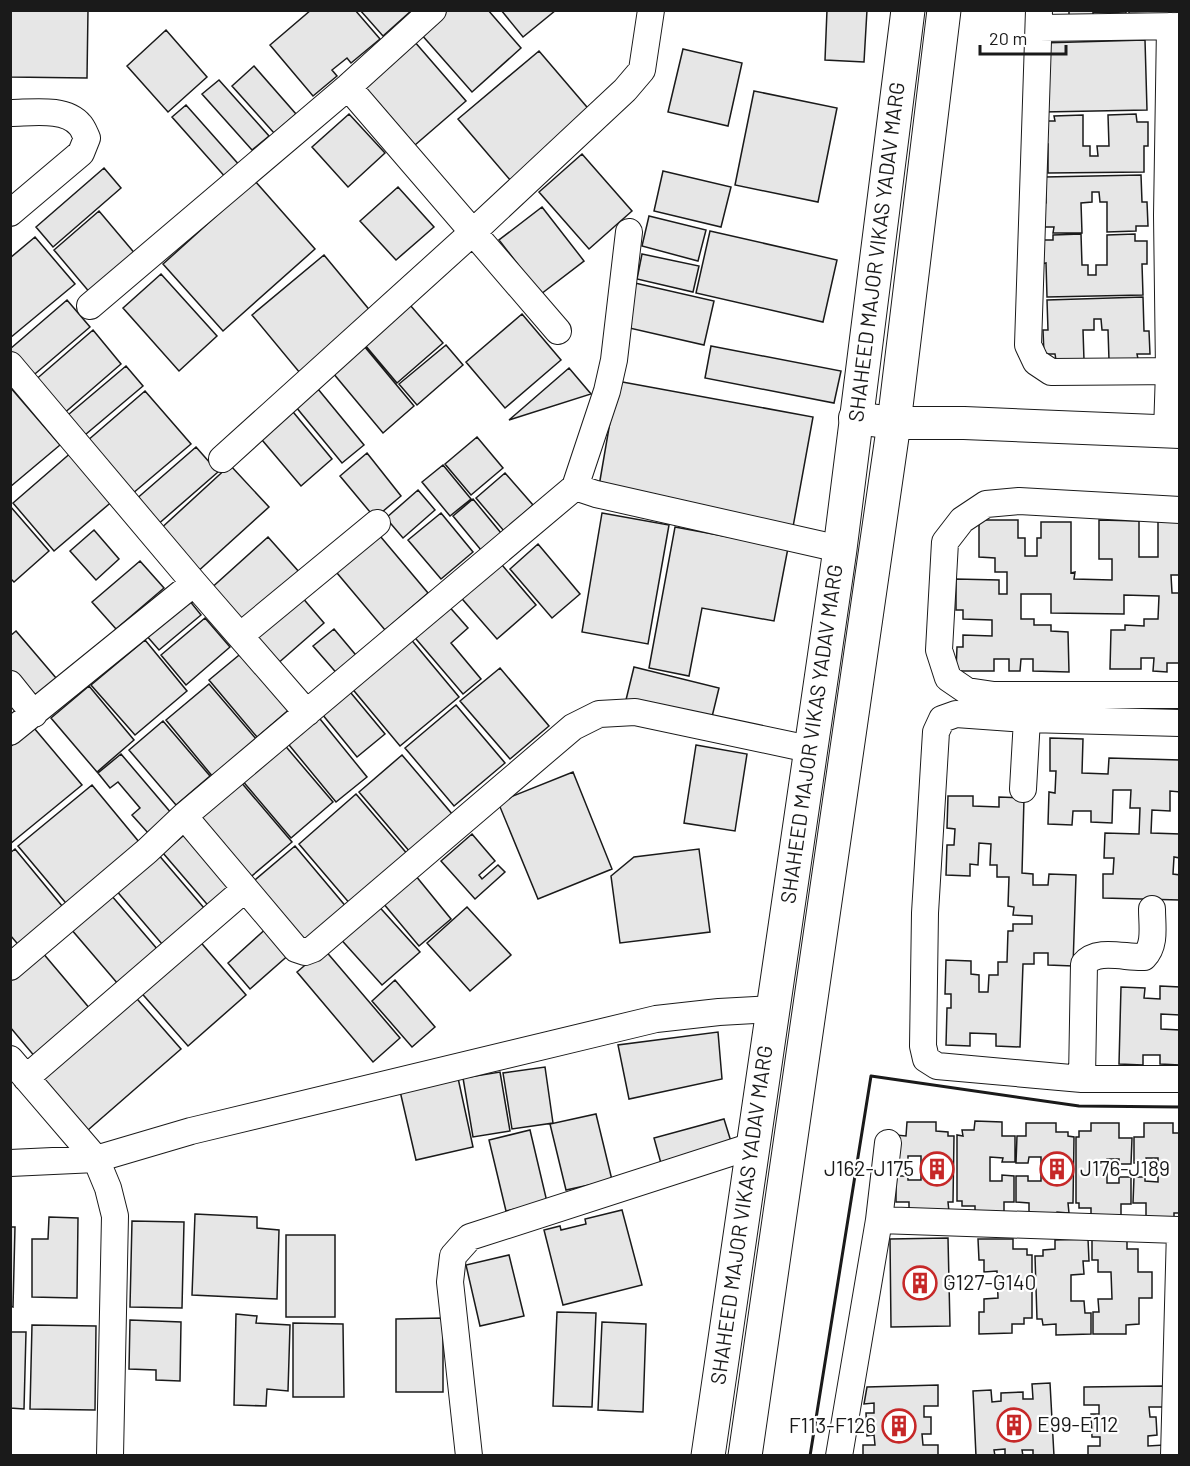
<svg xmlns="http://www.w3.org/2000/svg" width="1190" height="1466" font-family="Barlow,sans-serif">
	<rect width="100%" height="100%" fill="#fff"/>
	<path fill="#e6e6e6" stroke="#1a1a1a" stroke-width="1.5" d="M10,10H88L87,78L10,77Z
		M311,10H355L380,39L351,63L347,58L332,70L337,76L313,96L270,45Z
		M360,10H412L383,36Z
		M448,10H488L521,48L472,92L421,34Z
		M501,10H556L523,37Z
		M827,10H867L864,62L825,60Z
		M1069,10H1126V13L1093,12V18L1069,17Z
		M1129,10H1177V18L1154,14L1129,13Z
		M166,30L207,77L168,112L127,66Z
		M1145,40L1147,110L1043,112L1041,43Z
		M414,41L466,101L415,145L363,85Z
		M683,49L742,63L728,126L668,112Z
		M539,51L592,113L511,181L458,119Z
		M254,66L296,114L274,133L232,86Z
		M219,80L269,136L252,150L202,94Z
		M754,91L837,108L818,202L735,185Z
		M186,105L241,167L227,179L172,117Z
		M349,114L385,153L348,187L312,147Z
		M1136,114L1137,122H1148V146H1144V172L1048,173V144H1042V121H1055L1054,116L1083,115V146H1090V156H1098L1097,146H1109L1108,115Z
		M582,154L632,211L589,249L539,192Z
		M104,168L121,188L53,247L36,227Z
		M663,171L731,187L721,227L654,211Z
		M1141,175L1142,202H1147L1148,226H1136V231L1107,232V202H1100L1099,192H1092V202L1081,203L1082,233H1053L1054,227H1042L1041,204L1046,203L1045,177Z
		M255,181L315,249L223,331L163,264Z
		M398,187L434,227L396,260L360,221Z
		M542,207L584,261L541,294L499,240Z
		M99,211L137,256L91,294L54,250Z
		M649,216L706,230L698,261L642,246Z
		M710,231L837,260L823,322L696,293Z
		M1081,234L1082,265H1088V275H1096V265H1107V235L1135,234V241H1147V264H1142L1143,295L1047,297L1046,263L1041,264L1040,240H1053V235Z
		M35,237L75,284L10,338V258Z
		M642,254L699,266L693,292L637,279Z
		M324,255L372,313L300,373L252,315Z
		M161,274L217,336L179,371L123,308Z
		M635,283L714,301L704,345L625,327Z
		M1143,297L1144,331H1149L1150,354H1137L1138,359L1109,360L1108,330H1102L1101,319H1094V330H1083L1084,360H1056L1055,354H1044L1043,330H1048L1047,300Z
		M67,300L90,327L29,379L10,357V349Z
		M410,305L443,343L397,383L365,345Z
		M522,314L561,360L505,408L466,362Z
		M93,330L121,364L62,415L33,382Z
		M446,345L463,365L417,405L399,384Z
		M364,346L414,406L383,433L333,373Z
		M711,346L841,371L834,403L705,378Z
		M126,366L143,386L79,440L62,420Z
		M569,368L591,394L509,420Z
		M617,381L813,417L793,527L598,492Z
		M10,387L60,445L10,487Z
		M318,389L364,445L342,463L296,407Z
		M145,391L191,444L132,494L87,441Z
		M289,407L332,459L301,486L257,434Z
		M477,437L503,468L471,495L445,464Z
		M196,447L218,472L156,526L134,501Z
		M73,451L115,499L54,551L13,503Z
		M367,453L401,496L375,518L340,476Z
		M230,465L269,507L195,574L157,532Z
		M443,465L471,499L450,516L422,482Z
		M505,473L533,505L504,531L476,498Z
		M418,490L435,510L403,538L386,518Z
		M473,499L501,533L481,550L453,516Z
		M10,506L49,551L14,582L10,578Z
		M441,513L473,552L441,579L408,540Z
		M602,513L669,525L648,644L582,632Z
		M979,520H1018V538H1025V556H1037V538H1041V522H1071V573L1075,572L1074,579L1112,580V559H1099V520L1139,521V557H1158V521H1180V575H1171L1172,593H1180V663H1167V672L1153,671L1154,658H1141V669H1110L1111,630H1125V625L1144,626V619H1158L1159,596L1124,595V614L1051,613V594H1021V619H1034V625H1051V631L1068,632L1069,672L1033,671V659H1021L1020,671H1009V659H994V671H956L957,647H963V635L992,636V620L963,619V610H956V579L999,580V594H1007V572H995V558L979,557Z
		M675,527L788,548L774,621L702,608L689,676L649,668Z
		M94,530L119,559L96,580L70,551Z
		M375,530L428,593L385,630L332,567Z
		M268,537L300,573L240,626L208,591Z
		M538,544L580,594L552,618L510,569Z
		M497,559L536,605L497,639L457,593Z
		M140,561L164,588L116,629L92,602Z
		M301,596L324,623L276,665L252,637Z
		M189,600L201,615L159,650L146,635Z
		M446,603L468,628L451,643L481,679L463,694L411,633Z
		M205,618L230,647L186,685L161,655Z
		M334,629L360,660L340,677L313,646Z
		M16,631L62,685L36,707L10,677V636Z
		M409,637L459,697L400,746L350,686Z
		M145,640L187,691L135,735L91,685Z
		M244,651L292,707L257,737L209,680Z
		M634,667L719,688L710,725L625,704Z
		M500,668L549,726L510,759L460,701Z
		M209,684L257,740L213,777L166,720Z
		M89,686L134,740L97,772L51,718Z
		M346,687L385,734L357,757L318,709Z
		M456,705L505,763L454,806L405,748Z
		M316,714L367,777L336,802L285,740Z
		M163,721L210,776L176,805L129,750Z
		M34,728L82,785L10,844V747Z
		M1050,738L1083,739L1082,773L1108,774L1109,758L1180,760V792L1170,791V811L1152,810L1151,833L1180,834V858L1174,857L1173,874L1180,875V900L1103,898V874H1113L1114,858H1104L1105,833L1139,834L1140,808H1130L1131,790H1113L1112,823L1091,822V811H1073L1072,825L1048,824L1049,792L1055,793L1056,771H1050Z
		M282,742L333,802L291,838L241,779Z
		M696,745L747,754L735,831L684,823Z
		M121,754L172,814L149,834L132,815L140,808L118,782L110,788L98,773Z
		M402,755L453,815L410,852L359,792Z
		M573,772L612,869L538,899L498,802Z
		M240,781L292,842L247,880L196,819Z
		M92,785L144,848L70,908L18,846Z
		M356,794L409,856L351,905L299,844Z
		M948,796H973V806L999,807V797L1024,798L1022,873L1033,874V885H1048L1049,874L1076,875L1073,966L1048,965V953H1034V964H1023L1020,1047L996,1046V1034L970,1033V1046L946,1045L947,1008H951V994H945L946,960L971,961V974L979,975V992H988L989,975H998V962H1007L1008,931H1013V924H1032V916L1013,915L1014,907L1008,906L1009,877H997V865H990L991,844L979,843L978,865L970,864V876L946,875L947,845H954L955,829L947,828Z
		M190,830L239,887L212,910L163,853Z
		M472,834L495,861L479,875L482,879L498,865L505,872L475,899L441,861Z
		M295,846L348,909L303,948L249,885Z
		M15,849L67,912L22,949L10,935V853Z
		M699,849L710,932L620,943L611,876L634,857Z
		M157,853L210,915L168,951L115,889Z
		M411,870L451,919L419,946L378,897Z
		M111,895L164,957L124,991L71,929Z
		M374,901L420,952L382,985L337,935Z
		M467,907L511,955L470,991L427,943Z
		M269,926L292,952L250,989L228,963Z
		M197,938L246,995L188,1046L138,989Z
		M324,949L400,1038L373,1062L297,972Z
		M42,952L91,1010L36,1058L10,1027V978Z
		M395,980L435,1027L412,1047L372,1001Z
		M1160,986L1180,987V1015L1161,1014V1029L1180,1030V1065L1160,1064V1055H1143V1065L1119,1064L1121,987L1145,988L1144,998L1160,999Z
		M131,992L181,1049L88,1130L39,1074Z
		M718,1032L722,1079L629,1099L618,1045Z
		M545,1067L553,1123L512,1129L503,1073Z
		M500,1072L510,1131L473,1137L463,1078Z
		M458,1078L473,1147L416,1160L400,1091Z
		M596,1114L612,1180L566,1190L550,1124Z
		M724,1119L733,1148L662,1167L654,1138Z
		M975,1121L1002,1122V1136H1015V1162H1002L1003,1158L990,1157V1181H1002V1175L1014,1176V1202H1004V1216H975V1206H962V1201H957V1135L963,1136L962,1130H974Z
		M907,1122H936V1131L948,1132V1136H954L953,1202H948L949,1212L909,1216V1202H896V1176H908V1180H921V1156H908V1162H896V1135L906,1136Z
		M1026,1123H1056V1132H1068V1136L1074,1137L1073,1203H1068L1069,1213L1057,1212L1056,1217H1029V1203L1016,1202V1176H1028V1181H1041V1157H1029L1028,1163H1016L1017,1136H1026Z
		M1091,1123H1119V1138H1132L1131,1164H1119V1159H1107V1183H1119V1177H1131V1204H1121V1217H1091V1208H1079V1203H1076V1137H1079V1131H1091Z
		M1144,1123H1173V1133H1180V1213H1174V1218L1146,1217V1203H1133L1134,1177H1145V1181L1158,1182V1158H1146V1163H1134V1137H1144Z
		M530,1130L547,1202L506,1211L489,1140Z
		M622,1210L642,1285L563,1305L544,1230L560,1226L561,1230L586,1224L585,1219Z
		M195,1214L257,1217V1228L279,1230L277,1299L192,1295Z
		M49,1217L78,1218L77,1298L32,1297V1239H48Z
		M132,1221L184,1222L182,1308L130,1307Z
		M10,1227H15L13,1307L10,1306Z
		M286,1235H335V1317H286Z
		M948,1238L950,1326L891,1327L890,1239Z
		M978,1239H1013V1249H1027V1255H1032V1318H1024V1324H1012V1333L979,1334V1312H984V1299L998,1298L997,1271L984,1272V1260H979Z
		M1088,1239L1089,1261H1083L1084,1274L1071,1275V1301H1084L1085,1313H1091V1334L1056,1335V1324L1043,1325L1042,1319H1037L1035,1256H1043V1250L1055,1249V1240Z
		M1092,1239H1127V1249H1138V1272H1152V1298H1139V1324L1126,1325V1334H1093V1312H1099L1098,1299H1112L1111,1272H1098V1260H1092Z
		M509,1255L524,1316L480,1326L466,1265Z
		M557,1312L596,1313L592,1407L553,1406Z
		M236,1314L257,1316L256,1323L290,1325L288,1391L267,1389L266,1406L234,1405Z
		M443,1318V1392H396V1319Z
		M130,1320L181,1322L180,1381L156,1380V1370L129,1369Z
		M602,1322L646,1324L643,1412L598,1410Z
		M293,1323L343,1324L344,1397H293Z
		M32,1325L96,1326L95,1410L30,1409Z
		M10,1332H26L24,1409L10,1408Z
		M1050,1383L1054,1456H1033V1450H1022L1023,1456H1005V1449L994,1450L995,1456H976L973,1391L991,1390L992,1402L1001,1401V1393L1023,1392V1399H1033L1032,1384Z
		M938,1385V1406H924V1417H931V1434H922L923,1445H938V1456H863V1445H875L874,1435L867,1436L866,1413H874V1403L864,1404L867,1387Z
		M1163,1386V1407H1149L1150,1417H1156L1157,1435L1148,1436V1446L1164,1445V1456H1088V1446H1100V1437H1092L1091,1414H1099V1405H1084V1387Z"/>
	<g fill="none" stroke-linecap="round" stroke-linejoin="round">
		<defs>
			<path id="minor" d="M1039,10L1028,345L1036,362L1051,372L1180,371
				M1039,28L1180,26
				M348,87L558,331
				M10,113C31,113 65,107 80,125C83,128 85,134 87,138L81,153L10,213
				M90,306L348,87L433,10
				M10,365L194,583L307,713
				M1167,432L1169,371L1167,215L1170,26
				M222,459L473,232L625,90L642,70L651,10
				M575,487L596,494L840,549
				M1180,510L1019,501L986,504L962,520L945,542L939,650L948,678L967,691L994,695H1180
				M240,636L377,523
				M10,684L34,714
				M1180,723L1027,719L956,714L942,719L936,732L925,913L923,1046L926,1059L937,1066L1082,1079H1180
				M10,732L194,583
				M1023,789L1027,719
				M184,816L296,949L305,952L313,949L573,727L599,714L635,712L809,749
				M10,967L147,851L184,816L575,487L607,391L614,360L629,232
				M10,1059L96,1159L108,1188L115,1216L110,1456
				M26,1078L245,889
				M1082,1079L1084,964C1097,948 1125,958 1144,957C1156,945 1152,926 1152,909
				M10,1163L96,1159L191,1131L656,1019L719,1012L772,1009
				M879,1220L888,1143
				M469,1456L450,1282L453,1256L470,1237L752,1146
				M839,1456L879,1220L1178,1230
				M1174,1456L1180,1230"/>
			<path id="tertiary" d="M855,418L894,423H964L1180,432"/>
			<path id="secondary" d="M708,1456L840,549L908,10
				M745,1456L894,423L944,10"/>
		</defs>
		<use href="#minor" stroke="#1a1a1a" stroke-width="28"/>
		<use href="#tertiary" stroke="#1a1a1a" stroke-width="34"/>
		<use href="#secondary" stroke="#1a1a1a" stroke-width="35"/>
		<use href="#minor" stroke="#fff" stroke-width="26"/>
		<use href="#tertiary" stroke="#fff" stroke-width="32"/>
		<use href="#secondary" stroke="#fff" stroke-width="33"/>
		<path stroke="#1a1a1a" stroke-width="3" d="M810,1456L871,1076L1079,1106L1180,1107"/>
	</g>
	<defs>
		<symbol id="building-ring" viewBox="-11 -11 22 22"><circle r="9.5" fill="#fff" stroke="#c62828" stroke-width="1.5"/><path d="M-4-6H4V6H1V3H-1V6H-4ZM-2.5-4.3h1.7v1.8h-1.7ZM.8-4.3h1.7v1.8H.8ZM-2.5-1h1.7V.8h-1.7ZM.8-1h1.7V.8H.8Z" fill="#c62828"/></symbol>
	</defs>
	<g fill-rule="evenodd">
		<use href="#building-ring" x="918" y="1150" width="38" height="38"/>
		<use href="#building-ring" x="1038" y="1150" width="38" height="38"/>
		<use href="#building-ring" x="901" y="1264" width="38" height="38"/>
		<use href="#building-ring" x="995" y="1406" width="38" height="38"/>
		<use href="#building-ring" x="880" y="1407" width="38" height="38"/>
	</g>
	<g text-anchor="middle" stroke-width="4.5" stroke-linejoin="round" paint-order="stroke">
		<g font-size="21" fill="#1a1a1a" stroke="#fff">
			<text transform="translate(877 252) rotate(-83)" y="7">SHAHEED MAJOR VIKAS YADAV MARG</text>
			<text transform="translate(812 734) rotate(-82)" y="7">SHAHEED MAJOR VIKAS YADAV MARG</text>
			<text transform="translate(742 1215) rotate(-82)" y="7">SHAHEED MAJOR VIKAS YADAV MARG</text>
		</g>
		<g font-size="21" fill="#1a1a1a" stroke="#fff" text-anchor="start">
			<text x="914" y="1176" text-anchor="end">J162-J175</text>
			<text x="1080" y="1176">J176-J189</text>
			<text x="943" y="1290">G127-G140</text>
			<text x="1037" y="1432">E99-E112</text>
			<text x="876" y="1433" text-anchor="end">F113-F126</text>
		</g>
	</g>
	<rect width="1190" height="1466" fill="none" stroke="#1a1a1a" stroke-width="24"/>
	<path d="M980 45v9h86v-9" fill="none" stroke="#1a1a1a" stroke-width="3"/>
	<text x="989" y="45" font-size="18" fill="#1a1a1a" stroke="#ffffff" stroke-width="4.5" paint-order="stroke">20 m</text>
</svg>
